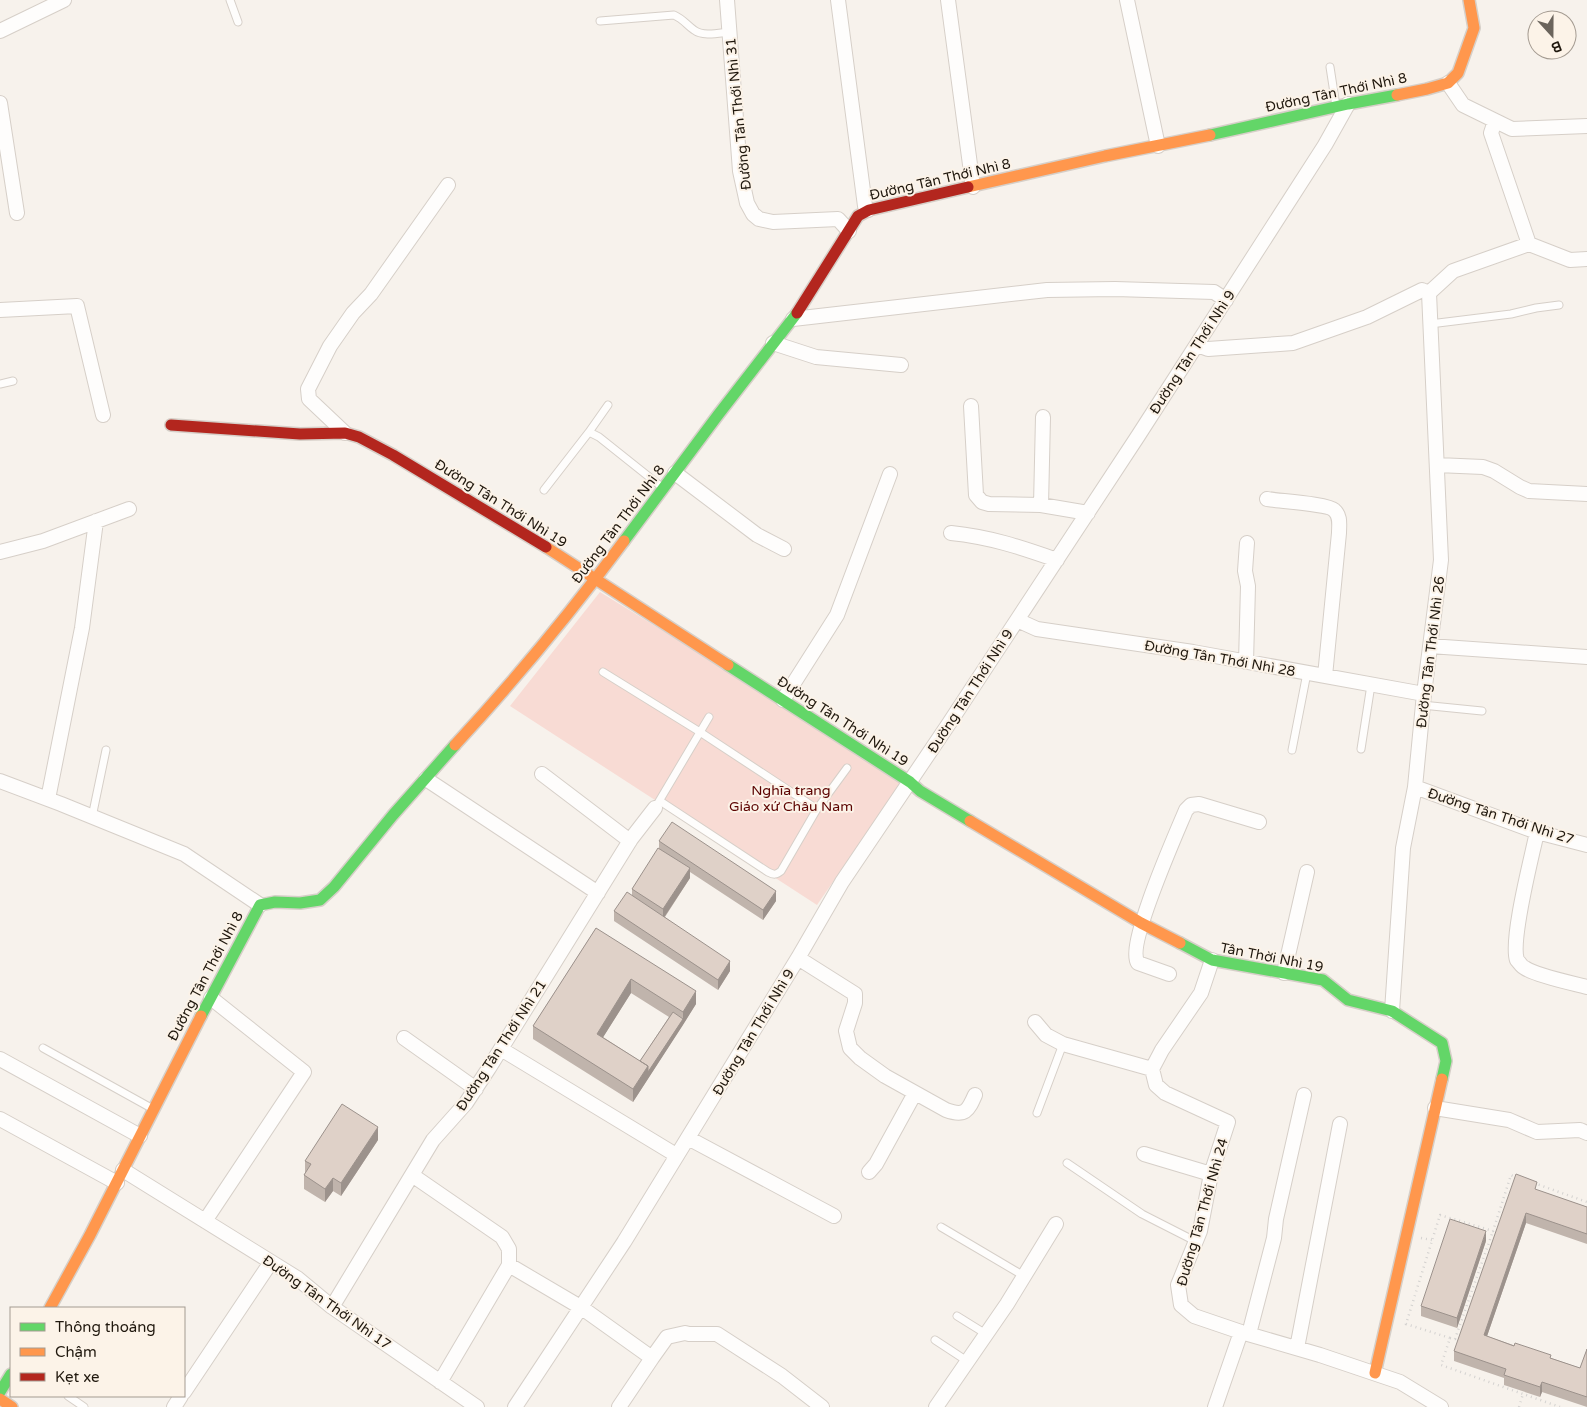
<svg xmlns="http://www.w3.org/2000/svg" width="1587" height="1407" font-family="'Varela Round',sans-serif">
	<rect width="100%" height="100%" fill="#f7f2ec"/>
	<path fill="#f8dbd4" d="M600,592L904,779L817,905L510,706Z"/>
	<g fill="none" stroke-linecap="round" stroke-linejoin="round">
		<defs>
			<path id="lane" d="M230,0L238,22
				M600,21L674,15C683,19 687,25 694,30C703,37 719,33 730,32
				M1330,67L1336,106
				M1430,324L1511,314L1536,308L1559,305
				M0,384L13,381
				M589,432L608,405
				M544,490L589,432L599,437L663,488
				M603,672L700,732L817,809
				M1422,705L1482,711
				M1361,749L1371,685
				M1292,750L1307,673
				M660,801L768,872C774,875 776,875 781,871L817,809L847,768
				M658,803L709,717
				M92,817L106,750
				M43,1048L153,1109
				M1037,1113L1063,1044
				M1067,1163L1142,1214L1195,1241
				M941,1227L1024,1276
				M957,1316L986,1334
				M935,1340L967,1361
				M68,1396L84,1407"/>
			<path id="street" d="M727,0L740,171L747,203L753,214L759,219L773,222L838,219L849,231
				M838,0L865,206L868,210
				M948,0L973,187
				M1127,0L1158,146
				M0,31L64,0
				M1448,83L1463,105L1512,129L1587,126
				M0,103L17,213
				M1495,121L1491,133L1529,244L1570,260L1587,259
				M1429,293L1453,271L1529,244
				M0,310L77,306L103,415
				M793,319L1047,290L1115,289L1214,292L1226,300
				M773,343L816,357L901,365
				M1197,345L1208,349L1293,343L1367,317L1422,290L1429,293
				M971,406L976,495L982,502L989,504L1041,505L1088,513
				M345,433L309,399L308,389L330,346L353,313L371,294L448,185
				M1437,465L1483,467L1494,471L1520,487L1529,491L1587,494
				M675,473L757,535L784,549
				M1267,499C1278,501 1328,504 1334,510C1341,516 1339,525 1339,533L1325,676
				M1041,505L1043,417
				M951,533C990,537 1020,547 1057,560
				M0,552L43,541L129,509
				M1017,620L1037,629L1193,652L1424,694
				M1430,646L1587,657
				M1246,662L1248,586L1245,571L1247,543
				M783,700L837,615L890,474
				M542,774L630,841
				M426,779L598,893
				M0,781L61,804L184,854L260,905
				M1415,787L1537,832L1587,845
				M48,799L82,628L96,521
				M1537,832C1532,856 1510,940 1517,960C1519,962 1522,967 1525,968C1537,976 1572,983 1587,987
				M798,958L855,994V1003L846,1031L850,1048L860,1058L885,1076L946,1110C965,1117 968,1111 975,1095
				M1212,960L1201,993L1162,1050L1152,1069L1156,1085L1165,1093L1228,1122L1211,1174L1200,1231L1178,1285L1181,1305L1194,1316L1241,1332L1320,1355L1400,1382L1441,1407
				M1284,973L1307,872
				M1169,974L1138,963C1126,946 1176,834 1186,810L1191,805L1199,804L1259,822
				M1392,1011L1403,848L1415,787L1424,694L1441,560L1429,293
				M1035,1022L1046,1035L1063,1044L1152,1069
				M404,1038L476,1089
				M501,1049L676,1155
				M0,1059L140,1136
				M1435,1108L1509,1120L1537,1132L1580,1130L1587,1133
				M0,1119L117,1183
				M688,1138L834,1216
				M1144,1154L1211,1174
				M123,1170L297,1278L332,1307L477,1407
				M869,1172L876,1164L915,1093
				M412,1175L502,1237L509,1249V1265
				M205,1221L304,1072L211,998
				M509,1265L582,1308L652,1358L667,1337L685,1333L689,1334H717L782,1376L822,1407
				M332,1307L433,1140L466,1103L489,1068L631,839L655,808
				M1249,1334L1274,1238L1276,1219L1304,1095
				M1297,1348L1340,1124
				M440,1382L509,1265
				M184,1392L271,1262
				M174,1407L181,1396
				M515,1407L624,1242L798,958L842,882L948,725L1138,436L1325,145L1348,104
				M619,1407L652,1358
				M936,1407L1007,1304L1056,1224
				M1215,1407L1241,1332"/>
			<path id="fast" d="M1210,135L1348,104L1397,95
				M624,541L718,415L797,313
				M728,665L910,782L920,791L970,821
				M1180,943L1212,960L1323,980L1348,1000L1392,1011L1442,1043L1446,1061L1442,1079
				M201,1016L260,905L275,902L300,903L320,900L334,887L393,815L455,745
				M0,1392L11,1374"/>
			<path id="slow" d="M1397,95L1427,89L1448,83L1458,73L1474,28L1469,0
				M968,187L1105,156L1210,135
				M546,547L728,665
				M455,745C515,680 572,611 624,541
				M970,821L1141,923L1180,943
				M50,1308L90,1235L201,1016
				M1375,1373L1442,1079
				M0,1399L12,1407"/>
			<path id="jam" d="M797,313L858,216L869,210L968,187
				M171,425L300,434L345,433L359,437L393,455L546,547"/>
		</defs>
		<use href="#lane" stroke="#d6cfc8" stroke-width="9"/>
		<use href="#street" stroke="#d6cfc8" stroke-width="16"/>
		<use href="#fast" stroke="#d6cfc8" stroke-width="14"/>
		<use href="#slow" stroke="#d6cfc8" stroke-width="14"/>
		<use href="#jam" stroke="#d6cfc8" stroke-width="14"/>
		<path stroke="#d4d2d0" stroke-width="2.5" stroke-dasharray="1 4" stroke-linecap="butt" d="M1517,1178L1511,1175L1493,1231L1440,1215L1406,1324L1450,1338L1441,1365L1560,1407
			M1534,1183L1587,1202
			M1421,1238L1432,1240
			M1450,1338L1455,1339L1493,1231
			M1519,1407L1523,1394"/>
		<use href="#lane" stroke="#fefdfc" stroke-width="7"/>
		<use href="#street" stroke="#fefdfc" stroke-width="14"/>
		<use href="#fast" stroke="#63d668" stroke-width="11"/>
		<use href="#slow" stroke="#ff974d" stroke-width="11"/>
		<use href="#jam" stroke="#b3261e" stroke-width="11"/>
	</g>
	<path fill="#c0b4ac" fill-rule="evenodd" d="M659,841L776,901L763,920L690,872V878L665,917L730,971L718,990L614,921V911L632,896V889L659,849Z
		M596,928L696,1004L633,1102L533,1039V1026ZM631,993L669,1017L640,1061L603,1037Z
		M378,1140L341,1196L333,1191L325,1202L304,1189V1175L305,1173V1161Z
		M1537,1190L1587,1207V1244L1526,1223L1487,1336L1580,1368L1587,1349V1407L1542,1392L1540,1397L1504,1385V1378L1454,1361V1351Z
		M1486,1241L1457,1328L1421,1316V1306Z"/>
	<path fill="#9c928c" d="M690,868V878L663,919V909Z
		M776,891V901L763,920V910Z
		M730,961V971L718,990V980Z
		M631,979V993L597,1047V1034Z
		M696,991V1004L683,1025V1012Z
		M683,1019V1025L633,1102V1089L648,1066Z
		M378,1127V1140L341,1196V1183Z
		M333,1178V1191L325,1202V1189Z
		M1526,1213V1223L1484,1345V1335Z
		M1486,1231V1241L1457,1328V1318Z
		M1542,1382V1392L1540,1397V1387Z"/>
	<path fill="#dfd1c8" stroke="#9c928c" d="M672,822L776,891L763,910L659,841Z
		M658,848L690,868L663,909L632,889Z
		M627,892L730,961L718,980L614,911Z
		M596,928L696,991L683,1012L631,979L597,1034L648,1066L633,1089L533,1026Z
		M673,1012L683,1019L648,1072V1066L640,1061Z
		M342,1104L378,1127L341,1183L333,1178L325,1189L304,1175L311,1164L305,1161Z
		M1516,1174L1537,1182L1535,1189L1587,1207V1234L1526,1213L1484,1335L1514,1346L1515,1343L1551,1355L1550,1358L1580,1368L1587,1349V1397L1542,1382L1540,1387L1504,1375L1506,1369L1454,1351Z
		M1450,1219L1486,1231L1457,1318L1421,1306Z"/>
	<g text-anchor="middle" stroke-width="4" stroke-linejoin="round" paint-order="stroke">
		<g font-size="14" fill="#20180e" stroke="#fcf3e8">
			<text transform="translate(1336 92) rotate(-12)" y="5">Đường Tân Thới Nhì 8</text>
			<text transform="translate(738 114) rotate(-96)" y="5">Đường Tân Thới Nhì 31</text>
			<text transform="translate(940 179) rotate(-13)" y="5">Đường Tân Thới Nhì 8</text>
			<text transform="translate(1192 352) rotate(-57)" y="5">Đường Tân Thới Nhì 9</text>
			<text transform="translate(501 503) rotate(32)" y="5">Đường Tân Thới Nhì 19</text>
			<text transform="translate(618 524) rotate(-53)" y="5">Đường Tân Thới Nhì 8</text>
			<text transform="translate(1430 652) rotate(-83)" y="5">Đường Tân Thới Nhì 26</text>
			<text transform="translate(1220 658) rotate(10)" y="5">Đường Tân Thới Nhì 28</text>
			<text transform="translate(970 691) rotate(-57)" y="5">Đường Tân Thới Nhì 9</text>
			<text transform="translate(843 721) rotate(33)" y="5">Đường Tân Thới Nhì 19</text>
			<text transform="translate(1501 816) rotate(18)" y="5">Đường Tân Thới Nhì 27</text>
			<text transform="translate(1272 957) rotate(11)" y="5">Tân Thời Nhì 19</text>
			<text transform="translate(205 976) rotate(-62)" y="5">Đường Tân Thới Nhì 8</text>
			<text transform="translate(753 1032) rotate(-59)" y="5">Đường Tân Thới Nhì 9</text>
			<text transform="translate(501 1045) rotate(-57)" y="5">Đường Tân Thới Nhì 21</text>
			<text transform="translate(1202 1212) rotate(-74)" y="5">Đường Tân Thới Nhì 24</text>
			<text transform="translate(327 1302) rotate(35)" y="5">Đường Tân Thới Nhì 17</text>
		</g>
		<g font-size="14" fill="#5c0300" stroke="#fcf3e8">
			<text x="791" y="795">Nghĩa trang<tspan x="791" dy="16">Giáo xứ Châu Nam</tspan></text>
		</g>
	</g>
	<rect x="10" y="1307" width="175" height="90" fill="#fcf3e8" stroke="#a49b91"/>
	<rect x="20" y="1323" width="25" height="8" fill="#63d668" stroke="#a49b91"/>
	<text x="55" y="1332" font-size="15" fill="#20180e">Thông thoáng</text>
	<rect x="20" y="1348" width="25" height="8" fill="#ff974d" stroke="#a49b91"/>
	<text x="55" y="1357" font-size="15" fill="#20180e">Chậm</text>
	<rect x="20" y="1373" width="25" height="8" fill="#b3261e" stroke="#a49b91"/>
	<text x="55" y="1382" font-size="15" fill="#20180e">Kẹt xe</text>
	<g transform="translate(1552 35) rotate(159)"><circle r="24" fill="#fcf3e8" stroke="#a49b91"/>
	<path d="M0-4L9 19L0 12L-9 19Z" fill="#6b645c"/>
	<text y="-8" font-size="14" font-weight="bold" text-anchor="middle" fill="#20180e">B</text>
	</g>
</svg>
